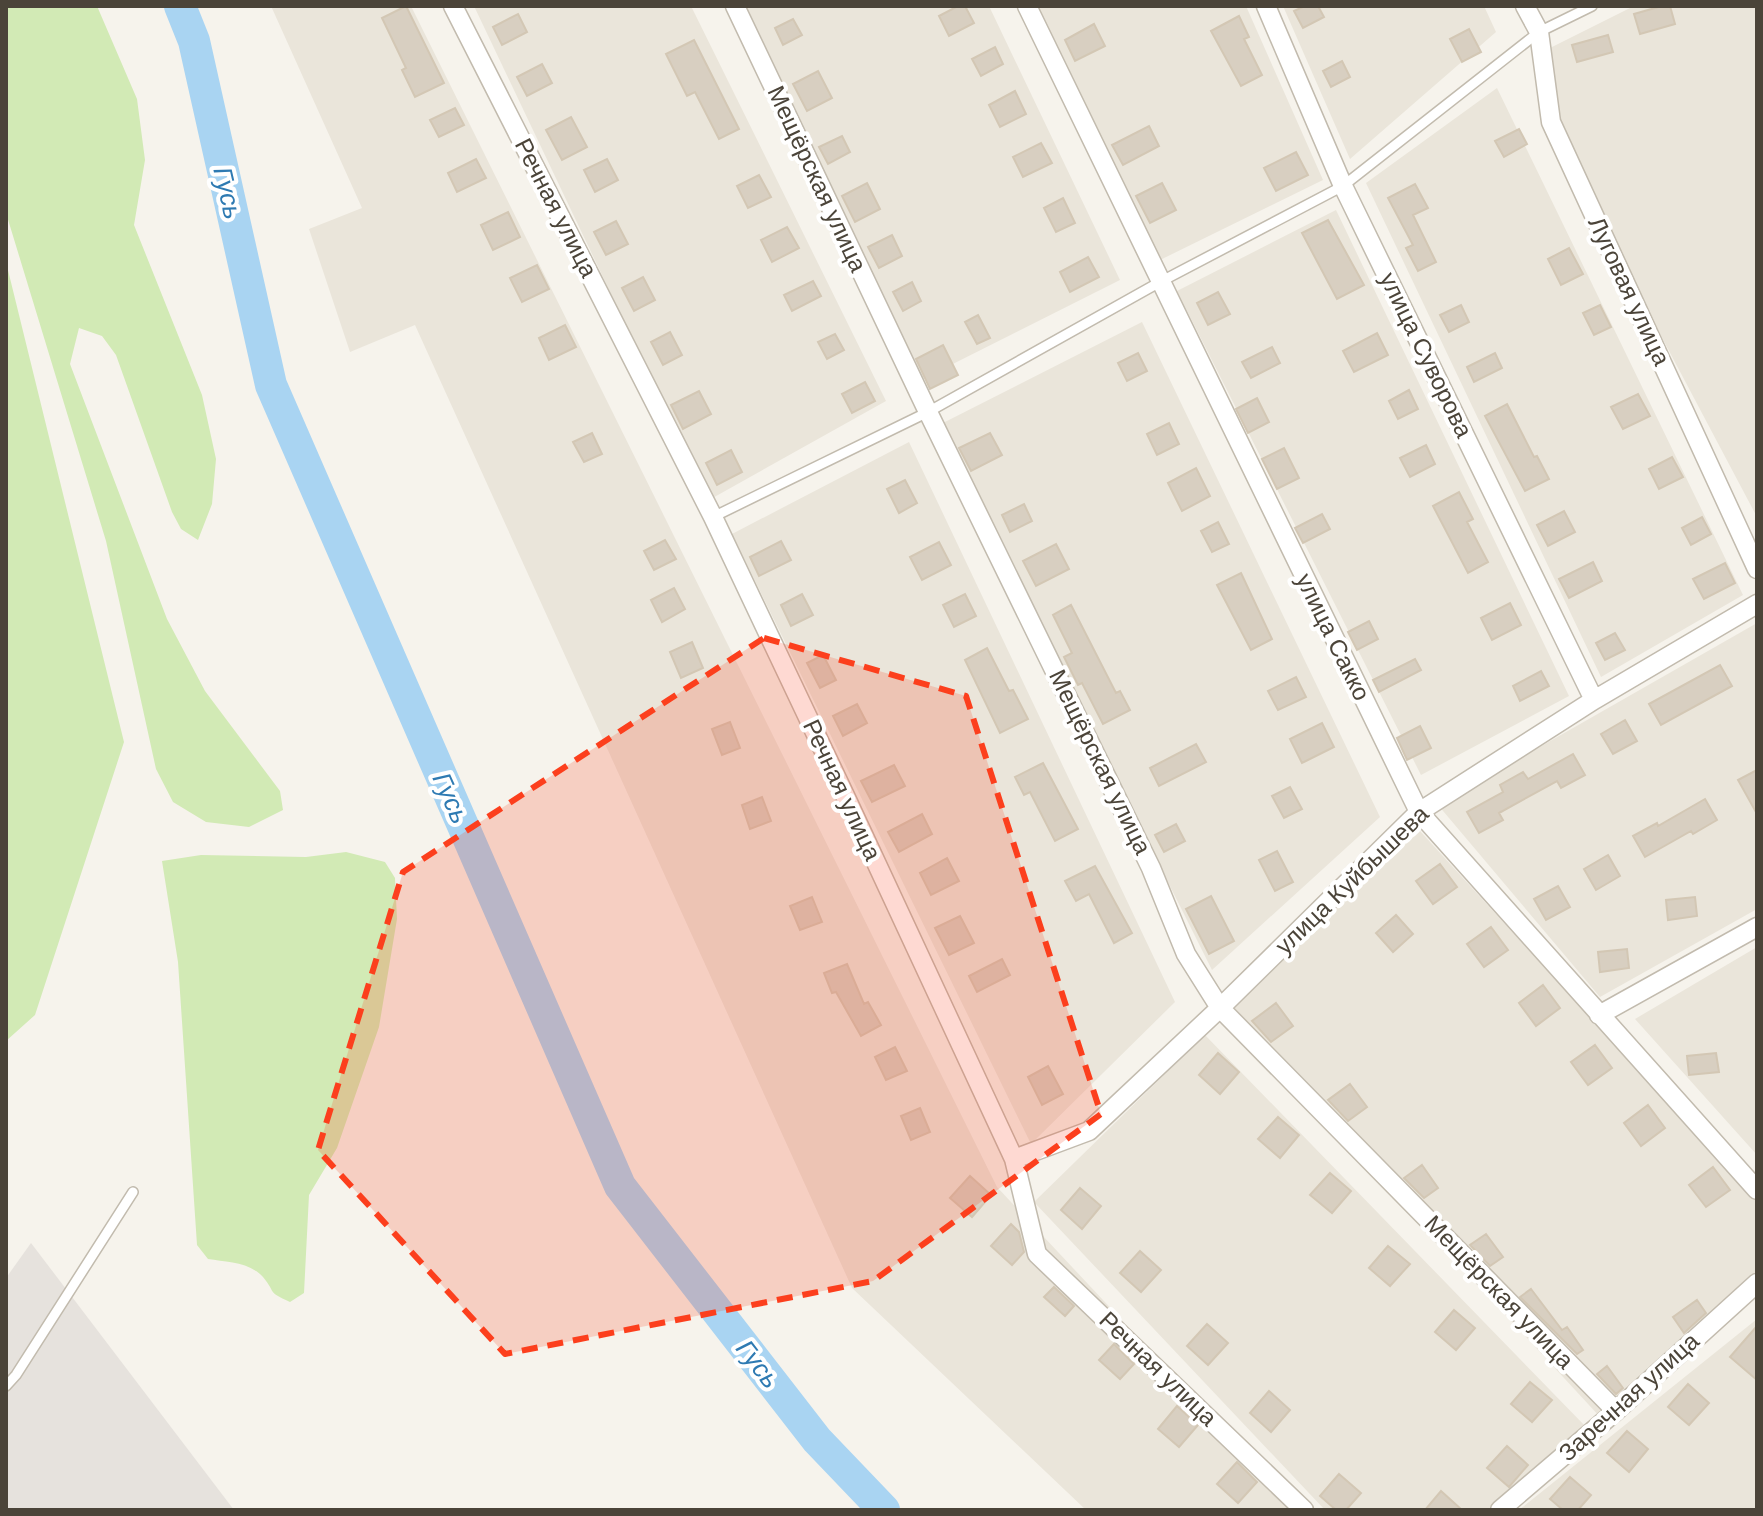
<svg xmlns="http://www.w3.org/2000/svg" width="1763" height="1516" font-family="Helvetica,sans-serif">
	<rect width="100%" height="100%" fill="#f6f3ec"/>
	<path fill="#eae5da" d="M271,6H411L997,1187L1300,1510H1086L852,1288L415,325L350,352L309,229L362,208Z
		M474,6H691L886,401L709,500Z
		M743,6H989L1120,280L919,381Z
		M1035,6H1246L1323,180L1158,261Z
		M1283,6H1484L1496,32L1350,159Z
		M1634,6H1757V517L1569,162L1548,49Z
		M1497,88L1743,595L1601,677L1366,183Z
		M1336,210L1569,696L1421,775L1177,291Z
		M1142,322L1380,817L1212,970L939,425Z
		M909,442L1175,1002L1031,1144L732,534Z
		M1757,623V909L1600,997L1438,805Z
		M1420,831L1757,1200V1294L1601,1418L1225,1012Z
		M1757,947V1155L1635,1019Z
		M1205,1035L1587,1428L1487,1510H1325L1034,1202Z
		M1757,1319V1510H1519Z"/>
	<path fill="#e6e2dd" d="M31,1243L234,1510H6V1278Z"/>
	<path fill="#d2eab5" d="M6,6H97L137,99L145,160L134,225L202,395L216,459L212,504L198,540L181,529L172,512L116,355L102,336L79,328L70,364L167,619L205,691L280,791L283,810L249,827L206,822L173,802L156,769L106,541L6,213Z
		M6,262L124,742L35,1015L6,1041Z
		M346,852L385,862L395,878L397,919L379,1027L337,1148L309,1195L304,1293L290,1302C266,1291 277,1294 263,1277C250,1262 226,1262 208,1259L197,1245L178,962L162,861L201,855L306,857Z"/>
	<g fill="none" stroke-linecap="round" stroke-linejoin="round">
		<path stroke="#a9d4f2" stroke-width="32" d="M180,6L194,41L271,385L620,1186L817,1440L884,1510"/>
	</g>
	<path fill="#d8cfc1" stroke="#d3c7b4" stroke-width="2" d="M406,6L444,83L415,97L402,70L406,68L382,18Z
		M958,6H965L974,23L949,36L939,16Z
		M1305,6H1318L1324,17L1303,28L1294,11Z
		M1662,6H1670L1675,24L1640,34L1634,14Z
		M518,14L527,32L502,45L493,27Z
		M1239,16L1249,37L1244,39L1262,75L1241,86L1211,31Z
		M793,19L802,35L783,45L775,28Z
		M1094,24L1105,46L1075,61L1065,40Z
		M1469,29L1481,52L1462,62L1450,39Z
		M1608,35L1613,52L1577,62L1572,45Z
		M694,40L739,129L719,139L695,92L687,96L666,54Z
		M995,47L1003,64L981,76L972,59Z
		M1342,61L1350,77L1331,87L1323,71Z
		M542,64L552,83L527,96L517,77Z
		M818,71L832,98L807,111L793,84Z
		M1015,91L1026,114L1000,127L989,105Z
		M455,108L464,125L439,137L430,120Z
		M571,117L587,147L562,160L546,130Z
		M1149,126L1159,146L1123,165L1112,145Z
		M1519,129L1527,144L1504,157L1495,141Z
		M842,136L850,152L828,164L819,147Z
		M1041,143L1052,163L1023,177L1013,157Z
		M1296,152L1308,175L1276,191L1264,168Z
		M476,159L486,178L457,192L448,173Z
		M607,159L618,180L595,192L584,170Z
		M759,175L771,197L748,208L737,186Z
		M867,183L880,209L855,222L842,196Z
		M1162,183L1176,210L1150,223L1136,196Z
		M1415,184L1428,208L1413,215L1436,262L1418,271L1406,248L1413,245L1388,198Z
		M1063,198L1075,223L1056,232L1044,208Z
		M508,212L520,237L493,250L481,225Z
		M1328,220L1364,285L1337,299L1302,233Z
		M616,221L628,244L606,255L594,232Z
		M787,227L799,248L772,262L761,240Z
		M892,235L902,256L879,268L868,247Z
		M1569,248L1583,274L1561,285L1548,259Z
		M1088,257L1099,277L1070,292L1060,272Z
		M537,265L549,289L522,302L510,278Z
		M643,277L655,300L634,311L622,288Z
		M813,281L821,296L792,311L784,295Z
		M912,282L921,301L903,311L893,292Z
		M1218,292L1230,314L1208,325L1197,303Z
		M1461,305L1469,322L1449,332L1440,315Z
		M1600,305L1611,327L1594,335L1583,313Z
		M978,315L990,338L977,344L965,322Z
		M565,325L576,347L549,360L539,338Z
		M670,332L682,355L663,365L651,342Z
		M1377,333L1388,355L1354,372L1343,351Z
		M835,334L844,350L827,359L818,342Z
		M943,345L958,375L930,389L916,359Z
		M1272,347L1280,363L1251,378L1242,362Z
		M1138,353L1147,371L1127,381L1118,363Z
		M1495,353L1502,368L1474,382L1467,367Z
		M865,382L875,401L852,413L842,394Z
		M1409,390L1418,409L1398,419L1389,401Z
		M699,391L711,414L683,429L671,405Z
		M1638,394L1650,416L1623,429L1611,407Z
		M1257,398L1269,422L1248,433L1236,409Z
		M1507,404L1534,457L1537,456L1549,479L1525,491L1485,416Z
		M1169,423L1179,444L1157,455L1147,434Z
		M592,433L602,454L584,462L573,442Z
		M990,433L1002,455L971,471L959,448Z
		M1426,445L1435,464L1410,477L1400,458Z
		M1284,448L1299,478L1277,489L1262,459Z
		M731,450L742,472L717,485L706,463Z
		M1672,457L1683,477L1659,489L1649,469Z
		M1196,468L1210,496L1182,511L1168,483Z
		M905,480L917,503L899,513L887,489Z
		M1459,492L1473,519L1467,522L1488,562L1468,573L1433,506Z
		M1024,504L1032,521L1010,532L1002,515Z
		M1564,511L1575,532L1548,546L1537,525Z
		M1322,514L1330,529L1303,543L1295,528Z
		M1702,517L1711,534L1691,545L1682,528Z
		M1218,522L1229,544L1212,552L1201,531Z
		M665,540L676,559L654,570L644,551Z
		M781,541L791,560L759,576L750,557Z
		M939,542L951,565L922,580L910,557Z
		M1056,544L1069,569L1036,586L1023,561Z
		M1593,562L1602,581L1569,598L1559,579Z
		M1725,563L1735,583L1704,599L1693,579Z
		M1241,573L1272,639L1251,650L1217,585Z
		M674,588L685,609L662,622L651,600Z
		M802,594L813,615L791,626L781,605Z
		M965,594L976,616L954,627L943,605Z
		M1510,603L1521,625L1492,640L1481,618Z
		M1071,605L1116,693L1120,691L1130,710L1103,724L1082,683L1078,685L1064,657L1072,653L1053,615Z
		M1369,621L1378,639L1357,650L1348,632Z
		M1615,633L1625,650L1605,660L1596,643Z
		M692,642L703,668L681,678L670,652Z
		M987,648L1009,691L1013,690L1028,719L1000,733L965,660Z
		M823,655L836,680L820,688L807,663Z
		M1415,659L1421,670L1379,692L1373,680Z
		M1720,665L1732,686L1661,725L1649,704Z
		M1541,671L1549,686L1520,701L1513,686Z
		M1296,677L1306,697L1278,710L1268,691Z
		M857,704L867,723L843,736L833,716Z
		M1625,720L1637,741L1613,754L1601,734Z
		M730,722L740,748L722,755L712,729Z
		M1322,723L1334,747L1302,763L1290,739Z
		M1420,726L1431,748L1407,760L1397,738Z
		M1196,744L1206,762L1159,786L1150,768Z
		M1573,754L1585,775L1561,788L1557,781L1499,813L1503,820L1479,833L1467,812L1503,792L1500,785L1523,772L1528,779Z
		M1043,763L1078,829L1055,841L1030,792L1024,795L1015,777Z
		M894,765L905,786L872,802L861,781Z
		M1757,770V814L1738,780Z
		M1290,787L1302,809L1284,818L1272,796Z
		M762,797L771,821L750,829L742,805Z
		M1705,799L1717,820L1693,834L1691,831L1645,857L1633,836L1657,823L1658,826Z
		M922,814L932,834L899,852L888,832Z
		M1176,824L1185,841L1164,852L1155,835Z
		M1277,851L1293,882L1275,891L1259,860Z
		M1608,855L1620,876L1596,890L1584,869Z
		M947,858L959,881L931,895L920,873Z
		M1440,864L1457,887L1433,904L1416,881Z
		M1095,866L1132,933L1114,943L1089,894L1076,901L1065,881Z
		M1558,886L1570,907L1546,920L1534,899Z
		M1211,896L1234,941L1209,954L1186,909Z
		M812,897L822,922L800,930L790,906Z
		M1695,897L1697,916L1668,920L1666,900Z
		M1396,915L1413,934L1393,952L1376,933Z
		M960,916L974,943L949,955L935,928Z
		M1491,927L1508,950L1484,967L1467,944Z
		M1627,949L1629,968L1600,972L1598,952Z
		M1002,959L1010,975L977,992L969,976Z
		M847,964L864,1004L868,1002L881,1025L861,1036L836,992L832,993L824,973Z
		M1543,985L1560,1008L1536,1026L1519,1003Z
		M1276,1003L1293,1026L1271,1042L1252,1021Z
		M1595,1045L1612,1068L1588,1085L1571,1062Z
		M895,1047L907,1071L886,1080L875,1057Z
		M1218,1053L1239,1072L1220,1094L1199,1075Z
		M1716,1053L1719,1072L1689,1075L1687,1056Z
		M1048,1066L1063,1094L1042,1105L1028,1077Z
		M1350,1084L1367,1107L1348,1121L1328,1100Z
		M1648,1105L1665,1128L1641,1146L1624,1123Z
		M920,1108L930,1132L911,1140L901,1116Z
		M1278,1117L1299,1135L1280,1158L1258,1139Z
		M1422,1165L1438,1188L1424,1198L1404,1178Z
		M1713,1167L1730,1190L1706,1207L1689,1185Z
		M1330,1173L1351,1191L1332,1213L1310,1195Z
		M970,1176L991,1195L972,1217L950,1198Z
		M1080,1188L1101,1206L1082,1229L1061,1210Z
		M1011,1224L1019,1232L1024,1252L1012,1265L991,1246Z
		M1486,1234L1503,1257L1490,1266L1470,1245Z
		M1388,1246L1410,1264L1390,1286L1369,1268Z
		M1140,1251L1161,1270L1141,1292L1120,1273Z
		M1054,1287L1074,1306L1065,1316L1044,1297Z
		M1531,1289L1562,1330L1567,1327L1583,1350L1577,1354L1520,1297Z
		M1697,1300L1706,1313L1684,1333L1673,1317Z
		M1454,1310L1475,1328L1456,1350L1435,1332Z
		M1207,1324L1228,1343L1208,1365L1187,1346Z
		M1757,1326V1380L1730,1357Z
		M1114,1344L1134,1364L1120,1379L1099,1360Z
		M1607,1366L1623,1388L1616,1394L1597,1374Z
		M1530,1382L1552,1400L1532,1422L1511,1404Z
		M1688,1384L1709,1403L1689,1425L1668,1407Z
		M1269,1391L1290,1410L1271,1432L1250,1413Z
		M1177,1406L1198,1425L1179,1447L1158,1429Z
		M1627,1431L1648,1449L1629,1472L1607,1453Z
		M1507,1446L1528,1465L1509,1487L1487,1468Z
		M1237,1462L1257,1482L1238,1503L1217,1484Z
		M1339,1474L1361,1493L1346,1510H1336L1320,1496Z
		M1570,1477L1591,1495L1578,1510H1563L1550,1499Z
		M1441,1491L1462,1510H1425Z"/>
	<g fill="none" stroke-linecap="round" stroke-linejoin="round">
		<defs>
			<path id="lane" d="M713,517L928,412L1160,282L1343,186L1539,32L1592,6
				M6,1386L16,1375L133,1192"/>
			<path id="street" d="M453,6L713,517L848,802L1014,1159L1037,1254L1304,1510
				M735,6L928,412L1151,868L1186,954L1220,1008L1616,1411
				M1027,6L1419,812L1757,1190
				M1266,6L1343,186L1594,700
				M1525,6L1539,32L1551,122L1757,569
				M1599,1015L1757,927
				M1014,1159L1089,1131L1220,1008L1419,812L1594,700L1757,604
				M1500,1510L1616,1411L1757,1283"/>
		</defs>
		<use href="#lane" stroke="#c2bbae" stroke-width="12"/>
		<use href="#street" stroke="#c2bbae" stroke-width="21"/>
		<use href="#lane" stroke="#fff" stroke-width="9"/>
		<use href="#street" stroke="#fff" stroke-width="18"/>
	</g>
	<path fill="#fc3f1d" fill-opacity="0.2" stroke="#fc3f1d" stroke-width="6" stroke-dasharray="16 10" stroke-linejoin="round" d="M764,638L966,696L1101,1114L873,1281L505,1354L318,1150L403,872Z"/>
	<g text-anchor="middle" stroke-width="8" stroke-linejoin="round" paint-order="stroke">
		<g font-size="24" fill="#4b4439" stroke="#fff">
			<text transform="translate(817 179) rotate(65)" y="8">Мещёрская улица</text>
			<text transform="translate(556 208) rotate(63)" y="8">Речная улица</text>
			<text transform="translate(1629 291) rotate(65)" y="8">Луговая улица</text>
			<text transform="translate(1426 355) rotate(64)" y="8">улица Суворова</text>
			<text transform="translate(1333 637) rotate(64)" y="8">улица Сакко</text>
			<text transform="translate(1100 762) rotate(64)" y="8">Мещёрская улица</text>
			<text transform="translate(842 790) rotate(65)" y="8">Речная улица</text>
			<text transform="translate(1352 880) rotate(-44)" y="8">улица Куйбышева</text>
			<text transform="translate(1499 1292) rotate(46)" y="8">Мещёрская улица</text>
			<text transform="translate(1158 1369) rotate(44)" y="8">Речная улица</text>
			<text transform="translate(1629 1397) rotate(-42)" y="8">Заречная улица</text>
		</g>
		<g font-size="26" font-style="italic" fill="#2e7ab2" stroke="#fff">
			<text transform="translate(228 193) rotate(77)" y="9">Гусь</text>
			<text transform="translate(451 798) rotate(66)" y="9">Гусь</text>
			<text transform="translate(758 1364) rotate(52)" y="9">Гусь</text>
		</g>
	</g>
	<rect width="1763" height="1516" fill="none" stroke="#4b4439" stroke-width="16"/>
</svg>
